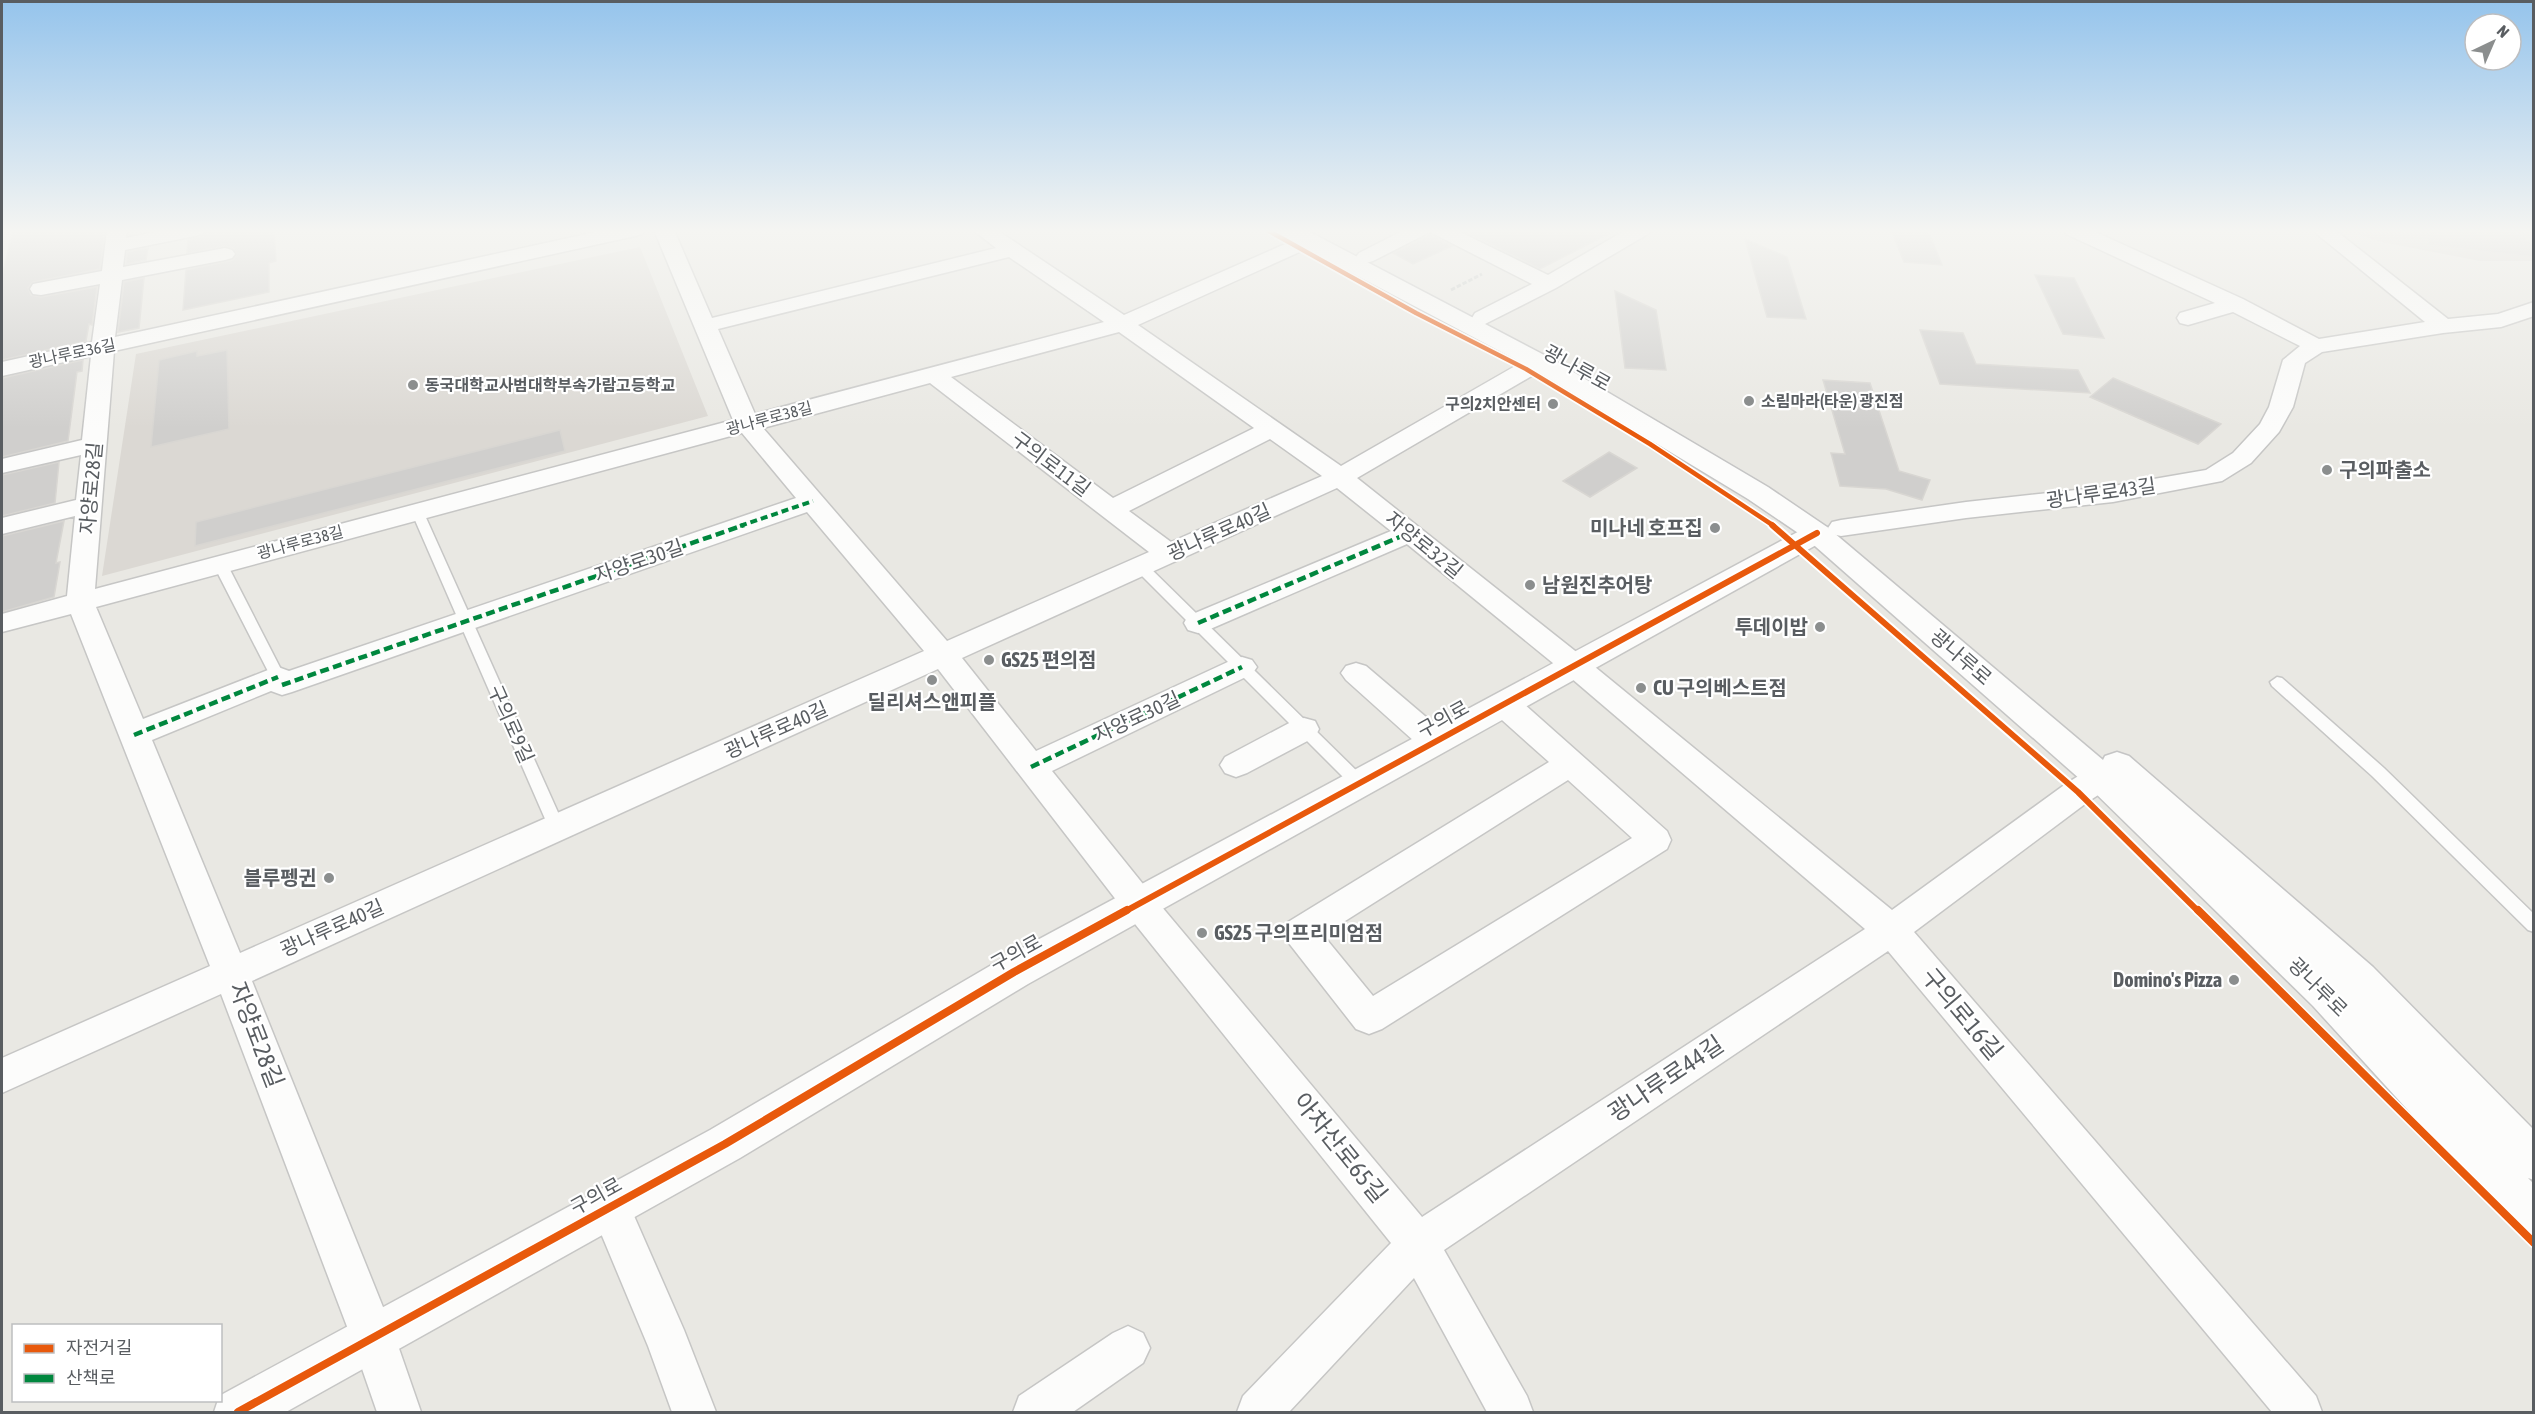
<svg xmlns="http://www.w3.org/2000/svg" width="2535" height="1414" font-family="'Asap Condensed','Noto Sans KR',sans-serif">
	<rect width="100%" height="100%" fill="#e9e8e3"/>
	<path fill="#dbd8d3" d="M2344,230H2527L2533,235V261H2480L2382,242Z
		M640,247L708,416L102,576L136,354Z"/>
	<path fill="#d0cfcd" stroke="#d8d6d2" stroke-width="1.5" d="M13,230H105L100,269L33,282L28,288L31,295L41,297L97,287L92,325L89,324L86,341L2,360V276Z
		M207,230H274L276,261L269,263V292L183,310L186,270L233,260L237,254L233,248L225,246L187,253L188,240L203,236Z
		M1462,230H1616L1540,269Z
		M1891,230H1928L1942,265L1904,262Z
		M2429,230H2514L2534,245V257L2428,245Z
		M1430,235L1452,246L1413,264L1393,253Z
		M1745,239L1787,257L1806,319L1767,317Z
		M148,248L146,260L126,264L127,252Z
		M2035,275L2074,278L2104,338L2063,334Z
		M144,278L139,328L118,332L124,282Z
		M1615,291L1656,310L1666,370L1625,368Z
		M1920,330L1963,333L1976,364L2078,370L2090,393L1940,384Z
		M227,350L229,429L151,447L159,360L197,351V356Z
		M83,360L82,371L77,372L68,441L2,457V378Z
		M2113,378L2221,424L2198,444L2090,397Z
		M1823,380L1870,383L1899,471L1930,480L1922,500L1886,489L1840,486L1831,453L1845,454Z
		M560,430L565,451L195,546L196,522Z
		M1609,452L1637,468L1590,497L1563,481Z
		M59,462L55,503L2,516V475Z
		M64,521L56,563L60,562L54,597L2,612V536Z"/>
	<g fill="none" stroke-linecap="round" stroke-linejoin="round">
		<defs>
			<path id="service" d="M417,507L423,511L565,828L563,832L557,834L551,832L549,828L411,511Z
				M220,560L227,564L289,685L287,689L282,690L275,685L213,564Z
				M1141,563L1146,564L1365,779L1367,783L1365,787H1353L1136,570L1134,567L1136,564Z
				M2277,677L2282,678L2384,768L2534,914V932L2528,930L2372,776L2272,686L2270,682Z"/>
			<path id="minor" d="M107,230H127L126,238L163,230H205L202,234L195,236L125,250L123,267L225,248L232,250L235,254L232,258L225,260L122,280L115,337L605,230H645L642,234L635,236L114,351L95,589L733,420L654,230H674L712,318L996,248L973,230H997L1124,315L1301,237H1315L1318,241L1315,245L1138,325L1341,466L1531,357L1539,355L1547,357L1550,362L1547,367L1357,478L1584,658L1892,910L2067,783C2082,774 2094,764 2112,770L2117,778L2112,786L2089,801L1914,932L2316,1396L2322,1412H2272L1888,951L1444,1250L1527,1396L1533,1412H1487L1414,1278L1289,1412H1237L1243,1396L1391,1243L1127,914L938,669L252,981L395,1337L421,1412H377L351,1337L221,994L2,1093V1058L210,966L71,614L2,632V614L67,596L75,516L2,534V518L76,500L81,455L2,473V459L82,440L91,356L2,376V362L92,342L100,284L41,295L33,294L30,289L33,284L102,271ZM1009,257L1104,322L755,414L718,329ZM1119,332L1254,428L1113,498L951,377ZM930,383L1149,552L947,641L763,428ZM742,433L796,498L289,671L278,667L268,670L143,719L96,607ZM1270,439L1322,476L1171,542L1129,511ZM1337,488L1391,531L1188,616L1184,623L1188,630L1198,633L1208,630L1407,544L1564,672L1865,929L1422,1217L1151,894L1052,771L1252,674L1257,667L1252,660L1242,657L1232,660L1036,751L962,658ZM807,512L924,651L240,953L152,740L271,691L282,695L292,692Z
				M1404,230H1456L1548,275L1626,230H1651L1648,234L1556,288L1483,325L1475,323L1472,318L1475,313L1532,284L1430,232L1373,261L1366,263L1359,261L1356,257L1359,253Z
				M2063,230H2091L2243,299L2319,339L2425,322L2312,230H2335L2448,319L2498,314L2534,302V316L2501,327L2443,333L2322,352L2305,363L2293,407L2279,432L2251,463L2222,481L2113,502L1966,518L1841,536L1832,534L1828,528L1832,522L1841,520L1966,502L2113,486L2206,470L2233,453L2260,424L2269,407L2283,360L2300,346L2233,312L2188,325L2180,323L2177,318L2180,313L2215,303L2066,234Z
				M1356,663L1366,666L1446,734L1450,742L1446,750L1435,753L1424,750L1346,680L1341,673L1346,666Z
				M1504,693L1515,696L1667,831L1671,840L1667,849L1382,1029L1369,1034L1356,1029L1288,942L1283,932L1288,922L1549,762L1493,712L1489,704L1493,696ZM1568,780L1632,838L1373,996L1323,935Z
				M1304,718L1315,721L1319,729L1315,737L1247,773L1236,777L1225,773L1220,765L1225,757L1293,721Z
				M610,1187L624,1193L684,1330L716,1412H672L648,1346L590,1207L596,1193Z
				M1128,1326L1143,1333L1150,1348L1143,1363L1073,1412H1013L1019,1396L1113,1333Z"/>
			<path id="tertiary" d="M1817,524L1827,527L1832,533L1827,539L1028,984L740,1158L286,1412H214L218,1400H220L221,1395L710,1130L1000,960L1807,527Z"/>
			<path id="secondary" d="M1277,230H1306L1548,357L1768,487L1827,527L2103,760L2105,756L2117,752L2129,756L2373,967L2534,1130V1180L2528,1178L2534,1184V1238L2518,1231L2313,1006L2089,787L1807,539L1748,499L1530,367L1280,235Z"/>
		</defs>
		<use href="#service" stroke="#c6c6c5" stroke-width="3"/>
		<use href="#minor" stroke="#c6c6c5" stroke-width="3"/>
		<use href="#tertiary" stroke="#c6c6c5" stroke-width="3"/>
		<use href="#secondary" stroke="#c5c5c5" stroke-width="3"/>
		<path stroke="#c6cac8" stroke-width="3" stroke-dasharray="4.5 2" stroke-linecap="butt" d="M1451,290L1482,274"/>
		<use href="#service" fill="#fcfcfb" fill-rule="evenodd"/>
		<use href="#minor" fill="#fcfcfb" fill-rule="evenodd"/>
		<use href="#tertiary" fill="#fcfcfb" fill-rule="evenodd"/>
		<use href="#secondary" fill="#fcfcfb" fill-rule="evenodd"/>
		<path stroke="#00873e" stroke-width="4" stroke-dasharray="7 4" stroke-linecap="butt" d="M740,526L813,501"/>
		<path stroke="#00873e" stroke-width="4.5" stroke-dasharray="9 4.5" stroke-linecap="butt" d="M1198,623L1409,533
			M282,685L744,525
			M134,735L278,677
			M1031,767L1242,667"/>
		<defs>
			<path id="cycleway-far2" d="M1267,230L1416,313L1526,369L1650,444L1774,526"/>
			<path id="cycleway-far1" d="M1772,525L2078,792L2199,912
				M1124,912L1817,533"/>
			<path id="cycleway" d="M2198,910L2534,1243
				M238,1412L725,1144L1014,972L1127,910"/>
		</defs>
		<use href="#cycleway-far2" stroke="#fff" stroke-width="8"/>
		<use href="#cycleway-far1" stroke="#fff" stroke-width="10"/>
		<use href="#cycleway" stroke="#fff" stroke-width="11"/>
		<use href="#cycleway-far2" stroke="#e8590c" stroke-width="4.5"/>
		<use href="#cycleway-far1" stroke="#e8590c" stroke-width="6"/>
		<use href="#cycleway" stroke="#e8590c" stroke-width="8"/>
	</g>
	<linearGradient id="sky" x2="0" y2="1"><stop stop-color="#95c4ec"/><stop offset="0.54" stop-color="#f5f5f2"/><stop offset="1" stop-color="#f5f5f2" stop-opacity="0"/></linearGradient>
	<rect width="2535" height="428" fill="url(#sky)"/>
	<g fill="#8b8e8e" stroke="#fff" stroke-width="2">
		<circle cx="413" cy="385" r="6"/>
		<circle cx="1749" cy="401" r="6"/>
		<circle cx="1553" cy="404" r="6"/>
		<circle cx="2327" cy="470" r="6"/>
		<circle cx="1715" cy="528" r="6"/>
		<circle cx="1530" cy="585" r="6"/>
		<circle cx="1820" cy="627" r="6"/>
		<circle cx="989" cy="660" r="6"/>
		<circle cx="932" cy="680" r="6"/>
		<circle cx="1641" cy="688" r="6"/>
		<circle cx="329" cy="878" r="6"/>
		<circle cx="1202" cy="933" r="6"/>
		<circle cx="2234" cy="980" r="6"/>
	</g>
	<g text-anchor="middle" stroke-width="4.5" stroke-linejoin="round" paint-order="stroke">
		<g font-size="16" fill="#595d61" stroke="#fff">
			<text transform="translate(72 353) rotate(-12)" y="6">광나루로36길</text>
			<text transform="translate(769 418) rotate(-15)" y="6">광나루로38길</text>
			<text transform="translate(300 542) rotate(-15)" y="6">광나루로38길</text>
		</g>
		<g font-size="16" font-weight="bold" fill="#595d61" stroke="#fff" text-anchor="start">
			<text x="425" y="391">동국대학교사범대학부속가람고등학교</text>
			<text x="1761" y="407">소림마라(타운) 광진점</text>
			<text x="1541" y="410" text-anchor="end">구의2치안센터</text>
		</g>
		<g font-size="20" fill="#595d61" stroke="#fff">
			<text transform="translate(1577 368) rotate(29)" y="7">광나루로</text>
			<text transform="translate(1051 464) rotate(37)" y="7">구의로11길</text>
			<text transform="translate(91 488) rotate(-85)" y="7">자양로28길</text>
			<text transform="translate(2101 493) rotate(-8)" y="7">광나루로43길</text>
			<text transform="translate(1219 532) rotate(-24)" y="7">광나루로40길</text>
			<text transform="translate(1424 545) rotate(39)" y="7">자양로32길</text>
			<text transform="translate(639 561) rotate(-19)" y="7">자양로30길</text>
			<text transform="translate(1961 657) rotate(41)" y="7">광나루로</text>
			<text transform="translate(1137 717) rotate(-25)" y="7">자양로30길</text>
			<text transform="translate(1443 719) rotate(-29)" y="7">구의로</text>
			<text transform="translate(511 724) rotate(66)" y="7">구의로9길</text>
			<text transform="translate(776 730) rotate(-24)" y="7">광나루로40길</text>
			<text transform="translate(332 928) rotate(-24)" y="7">광나루로40길</text>
			<text transform="translate(1016 953) rotate(-29)" y="7">구의로</text>
			<text transform="translate(2318 987) rotate(45)" y="7">광나루로</text>
			<text transform="translate(596 1196) rotate(-29)" y="7">구의로</text>
		</g>
		<g font-size="20" font-weight="bold" fill="#595d61" stroke="#fff" text-anchor="start">
			<text x="2339" y="477">구의파출소</text>
			<text x="1703" y="535" text-anchor="end">미나네 호프집</text>
			<text x="1542" y="592">남원진추어탕</text>
			<text x="1808" y="634" text-anchor="end">투데이밥</text>
			<text x="1001" y="667">GS25 편의점</text>
			<text x="1653" y="695">CU 구의베스트점</text>
			<text x="932" y="709" text-anchor="middle">딜리셔스앤피플</text>
			<text x="317" y="885" text-anchor="end">블루펭귄</text>
			<text x="1214" y="940">GS25 구의프리미엄점</text>
			<text x="2222" y="987" text-anchor="end">Domino's Pizza</text>
		</g>
		<g font-size="24" fill="#595d61" stroke="#fff">
			<text transform="translate(1962 1014) rotate(50)" y="8">구의로16길</text>
			<text transform="translate(256 1035) rotate(69)" y="8">자양로28길</text>
			<text transform="translate(1666 1079) rotate(-34)" y="8">광나루로44길</text>
			<text transform="translate(1340 1148) rotate(51)" y="8">아차산로65길</text>
		</g>
	</g>
	<rect width="2535" height="1414" fill="none" stroke="#595d61" stroke-width="6"/>
	<rect x="12" y="1324" width="210" height="78" fill="#ffffff" stroke="#bdbec0" stroke-width="1.5"/>
	<rect x="24" y="1344" width="30" height="9" fill="#e8590c" stroke="#bdbec0" stroke-width="1.5"/>
	<text x="66" y="1354" font-size="18" fill="#595d61">자전거길</text>
	<rect x="24" y="1374" width="30" height="9" fill="#00873e" stroke="#bdbec0" stroke-width="1.5"/>
	<text x="66" y="1384" font-size="18" fill="#595d61">산책로</text>
	<g transform="translate(2493 42) rotate(44)"><circle r="28" fill="#ffffff" stroke="#bdbec0" stroke-width="1.5"/>
	<path d="M0-4.5L10 22L0 15L-10 22Z" fill="#8b8e8e"/>
	<text y="-9" font-size="16" font-weight="bold" text-anchor="middle" fill="#595d61">N</text>
	</g>
</svg>
